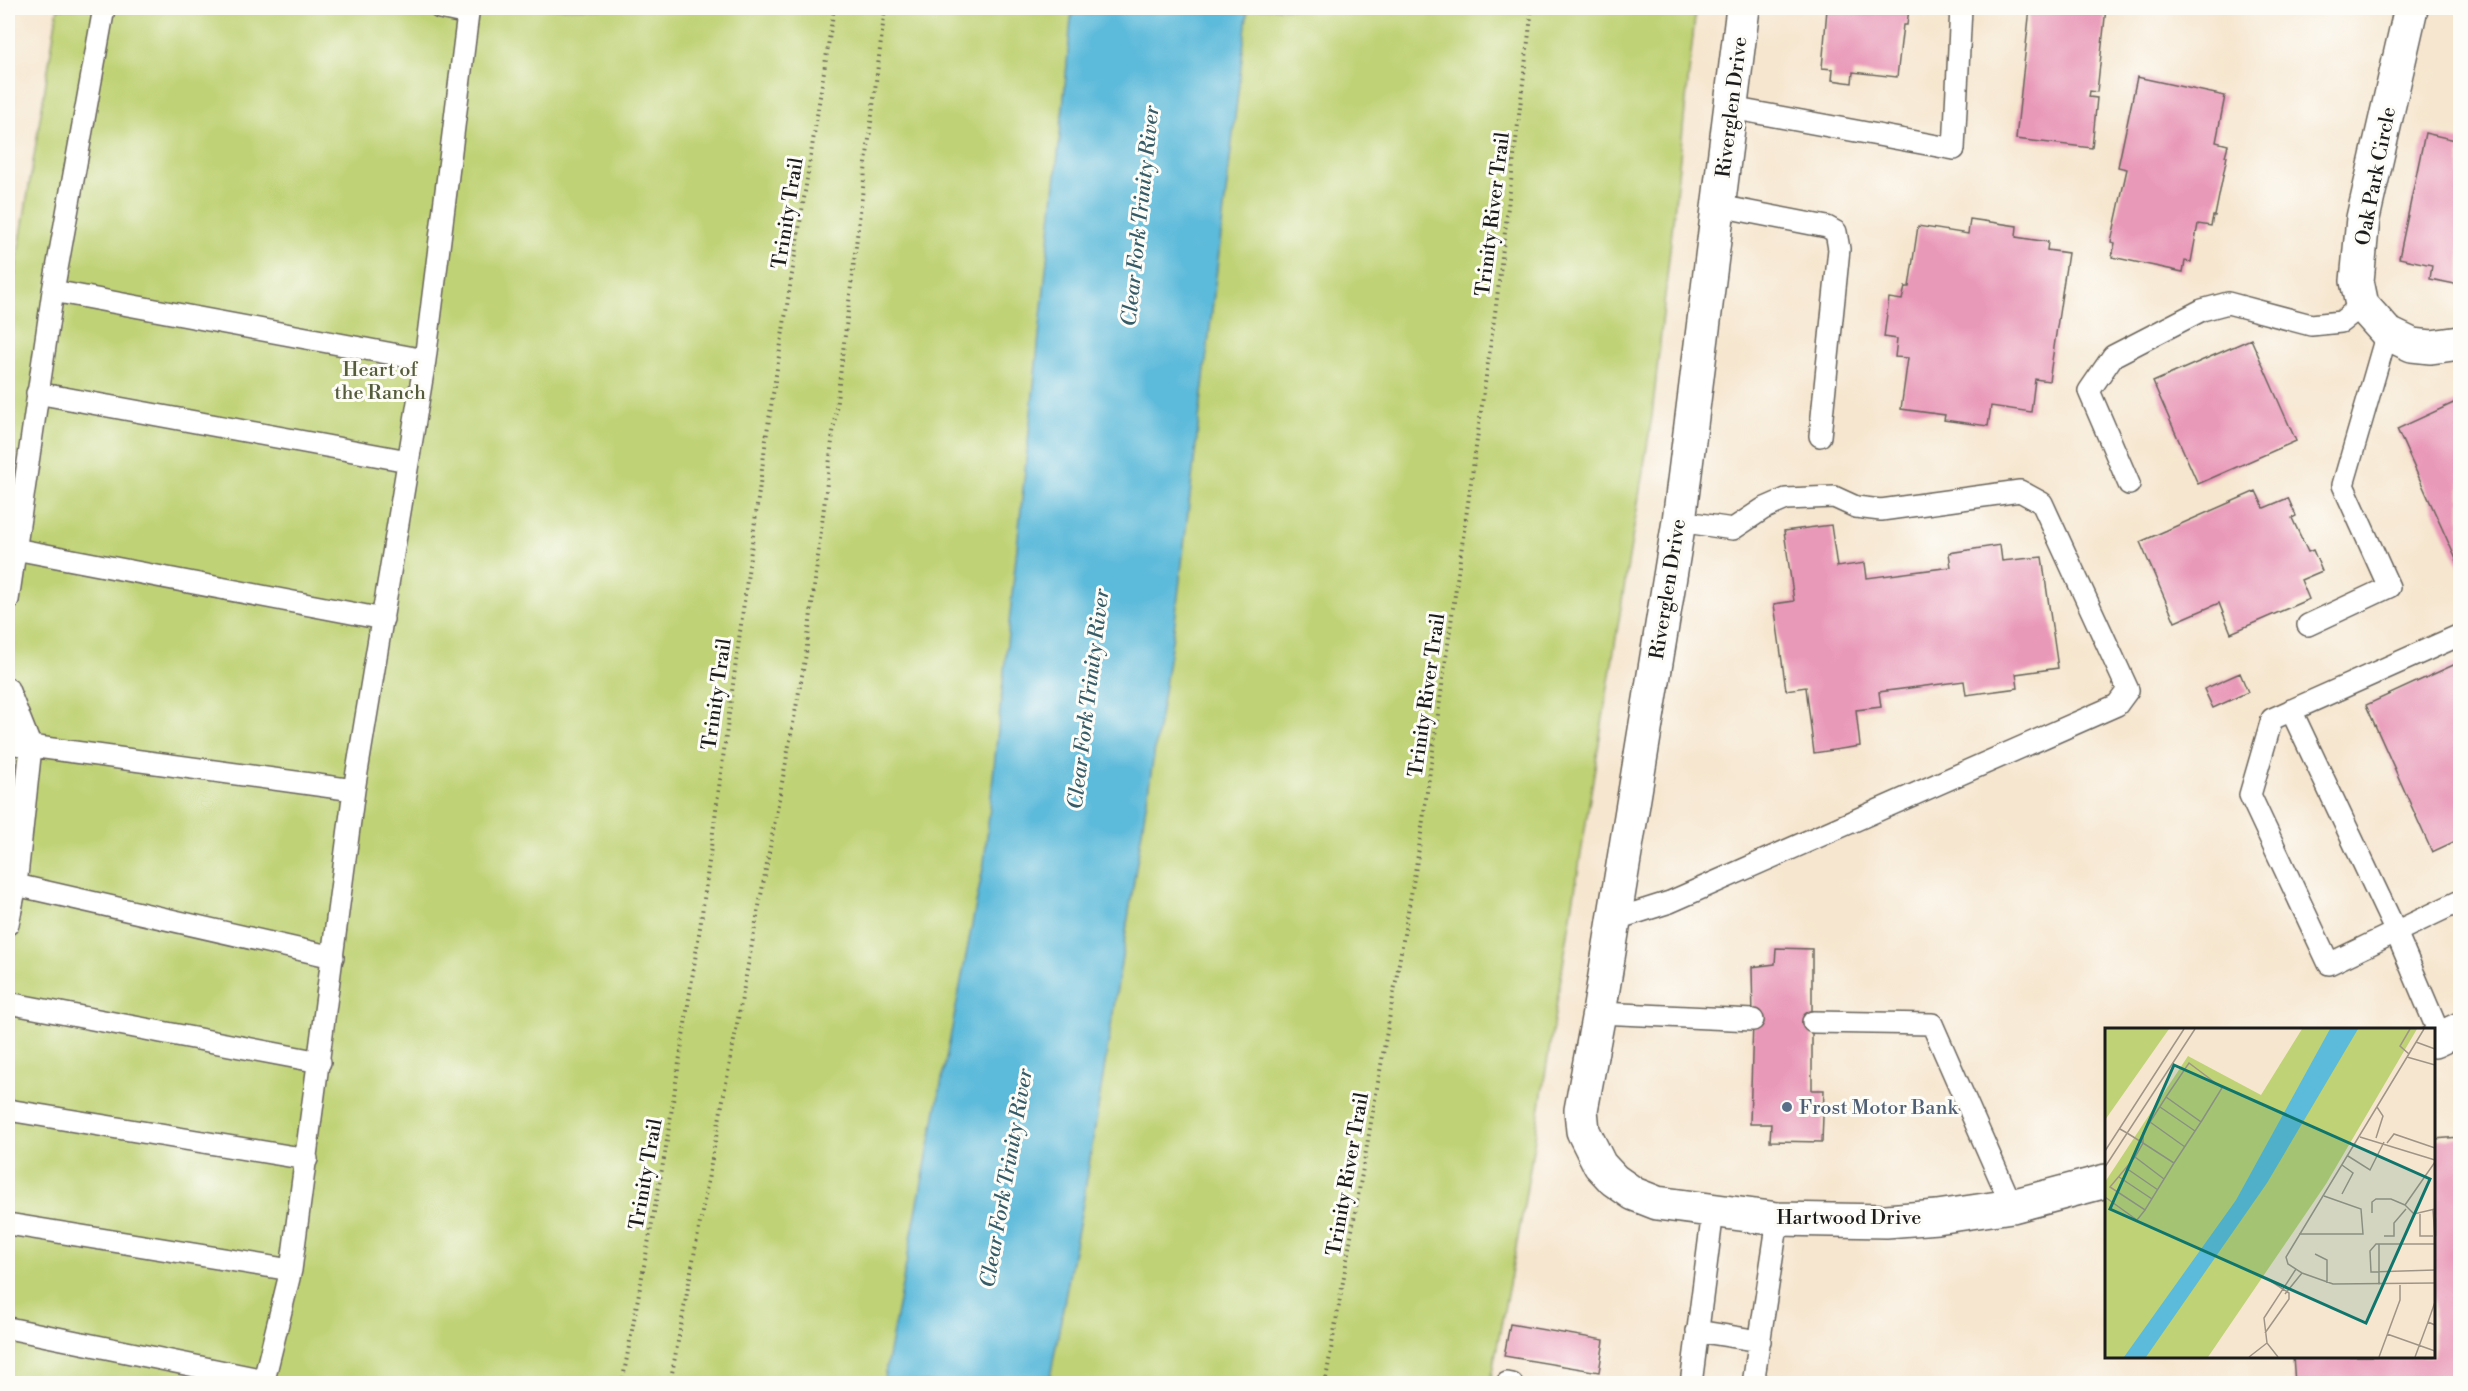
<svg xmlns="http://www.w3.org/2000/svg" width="2468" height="1391" font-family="'Libre Bodoni',serif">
	<rect width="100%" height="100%" fill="#fdfcf7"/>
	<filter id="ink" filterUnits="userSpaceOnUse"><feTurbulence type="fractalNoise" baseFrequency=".0167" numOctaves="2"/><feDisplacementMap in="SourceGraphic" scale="12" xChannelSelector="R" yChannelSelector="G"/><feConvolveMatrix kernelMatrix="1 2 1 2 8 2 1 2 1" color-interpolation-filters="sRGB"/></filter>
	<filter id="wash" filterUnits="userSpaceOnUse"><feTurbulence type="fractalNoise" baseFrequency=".008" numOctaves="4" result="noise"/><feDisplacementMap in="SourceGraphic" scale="24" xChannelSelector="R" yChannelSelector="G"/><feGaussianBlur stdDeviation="1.35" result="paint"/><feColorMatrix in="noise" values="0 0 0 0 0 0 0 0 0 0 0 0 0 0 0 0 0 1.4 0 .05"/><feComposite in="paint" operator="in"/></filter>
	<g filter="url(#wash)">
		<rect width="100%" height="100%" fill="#f6e6cf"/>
		<path fill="#bfd275" stroke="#6e7748" stroke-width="1.5" d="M58,8H1696L1652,416L1523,1211L1490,1383L8,1384V316Z"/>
		<path fill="#5cbada" stroke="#3c6b7b" stroke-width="1.5" d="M1072,8H1248L1175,622L1083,1203L1049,1383H883L984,863L1064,97Z"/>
		<g id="blocks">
			<path fill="#e999b8" d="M1831,8H1909L1907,25H1903L1897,77L1853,72L1852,83L1832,80L1833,69L1822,68L1827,9L1830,10Z
				M2030,8H2106L2097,92L2090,91L2089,97L2097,98L2092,148L2016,139Z
				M2137,77L2225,96L2216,142L2228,145L2225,156H2227L2215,216H2213L2211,226L2198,224L2191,262L2185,261L2183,272L2112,257L2115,243L2111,242L2127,169L2118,167Z
				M2425,133L2460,141V285L2430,279L2432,265L2399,258Z
				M1970,219L2017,226L2016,237L2048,242L2047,250L2068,253L2049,381L2035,379L2031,412L1991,406L1988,426L1944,420L1945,415L1901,409L1908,358L1895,357L1897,339L1884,337L1889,298L1902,300L1905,287H1909L1918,226L1968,234Z
				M2251,339L2296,441L2198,484L2153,382Z
				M2460,400V568L2397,429Z
				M2256,491L2264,508L2288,498L2296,516L2292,518L2308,552L2313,550L2322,571L2301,580L2309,599L2231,633L2219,603L2175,622L2140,542Z
				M1831,525L1837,567L1865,563L1867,578L1951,567L1949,553L2000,545L2002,561L2042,557L2058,668L2016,674L2018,688L1966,695L1964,681L1879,692L1881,707L1856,710L1860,746L1814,753L1806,687L1786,690L1774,604L1794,601L1784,531Z
				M2460,662V839L2432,852L2366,705Z
				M2240,673L2248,692L2213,708L2204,689Z
				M1776,948L1812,949V1090H1824L1822,1142L1770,1141L1771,1124H1750L1753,1020L1752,967L1775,964Z
				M2460,1137V1384H2295L2293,1356H2434V1139Z
				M1510,1324L1604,1340L1599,1372L1504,1356Z"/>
		</g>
	</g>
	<g filter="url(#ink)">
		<use href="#blocks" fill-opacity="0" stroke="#68635b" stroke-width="1.5"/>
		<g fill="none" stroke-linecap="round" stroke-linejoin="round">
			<defs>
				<path id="service" d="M1731,108L1954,149L1961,8
					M1719,206L1827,227L1836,232L1839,249L1820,436
					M53,291L104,8
					M425,360L468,14L440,8
					M37,393L408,461
					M2129,484L2089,391L2113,356L2202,310L2228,303L2311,325L2341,322L2362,305
					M15,549L383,619
					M8,600L53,291L425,360L354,790
					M2308,625L2389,587L2343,485L2387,333
					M2460,635L2272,719L2250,795L2329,964L2460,901
					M8,689L31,747L16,885L8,924
					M2291,710L2396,932L2441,1038
					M8,743L354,790L291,1270L8,1224
					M16,885L333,957
					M1613,920L1670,902L2117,705L2128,690L2042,503L2020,491L1881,510L1856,507L1834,497L1786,499L1763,509L1733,529L1679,521
					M8,1003L320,1062
					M1599,1013L1753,1020
					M1813,1022L1932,1024L2012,1206
					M8,1110L307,1159
					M8,1328L264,1380L291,1270
					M1697,1331L1760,1341
					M1507,1383L1512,1384
					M1691,1384L1713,1211
					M1753,1384L1778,1219"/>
				<path id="minor" d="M1743,8L1679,521L1599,1013L1581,1110L1583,1131L1600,1165L1614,1180L1634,1194L1657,1203L1778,1219L1886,1221L1937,1217L2012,1206L2106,1181
					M2411,8L2363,218L2357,281L2362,305L2387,333L2412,345L2431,347L2460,343
					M2434,1041L2460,1029"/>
			</defs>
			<use href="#service" stroke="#68635b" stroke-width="24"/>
			<use href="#minor" stroke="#68635b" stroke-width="36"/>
			<path stroke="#68635b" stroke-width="4" stroke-dasharray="1.5 4.5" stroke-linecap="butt" d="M622,1384L665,1153L701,921L767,432L834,8
				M670,1384L806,654L885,8
				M1325,1384L1418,855L1496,306L1532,8"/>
			<use href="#service" stroke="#fff" stroke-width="21"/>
			<use href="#minor" stroke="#fff" stroke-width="33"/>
		</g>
	</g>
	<circle fill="#5c6f8a" stroke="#fdfcf7" stroke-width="2" cx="1787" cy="1107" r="6"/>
	<g text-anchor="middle" stroke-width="6" stroke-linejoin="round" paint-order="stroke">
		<g font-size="20" fill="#1c1c1c" stroke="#fdfcf7">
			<text transform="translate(1731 107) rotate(-83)" y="7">Riverglen Drive</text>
			<text transform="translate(2375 176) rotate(-79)" y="7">Oak Park Circle</text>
			<text transform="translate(787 213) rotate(-81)" y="7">Trinity Trail</text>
			<text transform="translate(1492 214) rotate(-83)" y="7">Trinity River Trail</text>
			<text transform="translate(1667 589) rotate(-81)" y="7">Riverglen Drive</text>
			<text transform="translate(716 694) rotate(-82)" y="7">Trinity Trail</text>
			<text transform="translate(1426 695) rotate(-82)" y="7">Trinity River Trail</text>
			<text transform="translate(645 1174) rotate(-80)" y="7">Trinity Trail</text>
			<text transform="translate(1347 1174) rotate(-80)" y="7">Trinity River Trail</text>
			<text x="1849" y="1224">Hartwood Drive</text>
		</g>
		<g font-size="20" fill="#555c3b" stroke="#fdfcf7">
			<text x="380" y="376">Heart of<tspan x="380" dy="23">the Ranch</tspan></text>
		</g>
		<g font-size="20" fill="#4e5e75" stroke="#fdfcf7" text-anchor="start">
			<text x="1799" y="1114">Frost Motor Bank</text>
		</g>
		<g font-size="21" font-style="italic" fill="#365b68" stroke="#fdfcf7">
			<text transform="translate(1140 216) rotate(-84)" y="7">Clear Fork Trinity River</text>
			<text transform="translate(1088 699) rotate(-83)" y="7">Clear Fork Trinity River</text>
			<text transform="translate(1006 1178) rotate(-80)" y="7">Clear Fork Trinity River</text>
		</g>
	</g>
	<g transform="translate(2105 1028)">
		<rect width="330" height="330" fill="#f6e6cf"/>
		<path d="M0,1H64L0,92ZM197,1H312L221,156L103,329H0V154L83,28L156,67Z" fill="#bfd275"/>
		<path d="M225,1H253L162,155L41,329H19L131,172Z" fill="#5cbada"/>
		<path fill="none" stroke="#9f9587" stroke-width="1.5" d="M319,1L181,229L183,236L197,245L228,256L330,255M311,14L330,21M304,26L295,18L305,1M302,29L330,37M61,69L84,35L117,60L96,94M55,79L90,103M45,94L80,119M15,101L22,105L38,115L69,135L40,182L5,159L30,129L38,115V105L61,69L96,94L69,135M255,109L330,132M271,110L278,88L272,79M282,115L289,106L330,120M0,123L79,1M243,128L265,142L279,114M30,129L59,151M330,134L300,177L309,186L330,181M0,139L90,1M21,140L53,162M14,149L47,171M237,166L248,145L237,137M0,169L32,192L40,182M328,182L330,210M267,185V174L271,171H286L300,177M315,186V208H328M194,206H258L256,181L219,168M279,208H289V195L301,181M274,216V257M330,216H271L265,223L266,244L330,242M210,226L222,232V255M180,266L197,245M330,274L323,294L330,297M160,305L184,271V265L161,250M282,306L330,323M144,329L162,315M173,329L162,315L159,290L191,241M274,329L295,272V257M310,329L323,294"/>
		<path fill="#0f766e" fill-opacity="0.15" stroke="#0f766e" stroke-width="3" d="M69,37L325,151L261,295L5,181Z"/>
		<rect width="330" height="330" fill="none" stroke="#1c1c1c" stroke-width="3"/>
	</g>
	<rect width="2468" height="1391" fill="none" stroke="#fdfcf7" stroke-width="30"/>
</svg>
